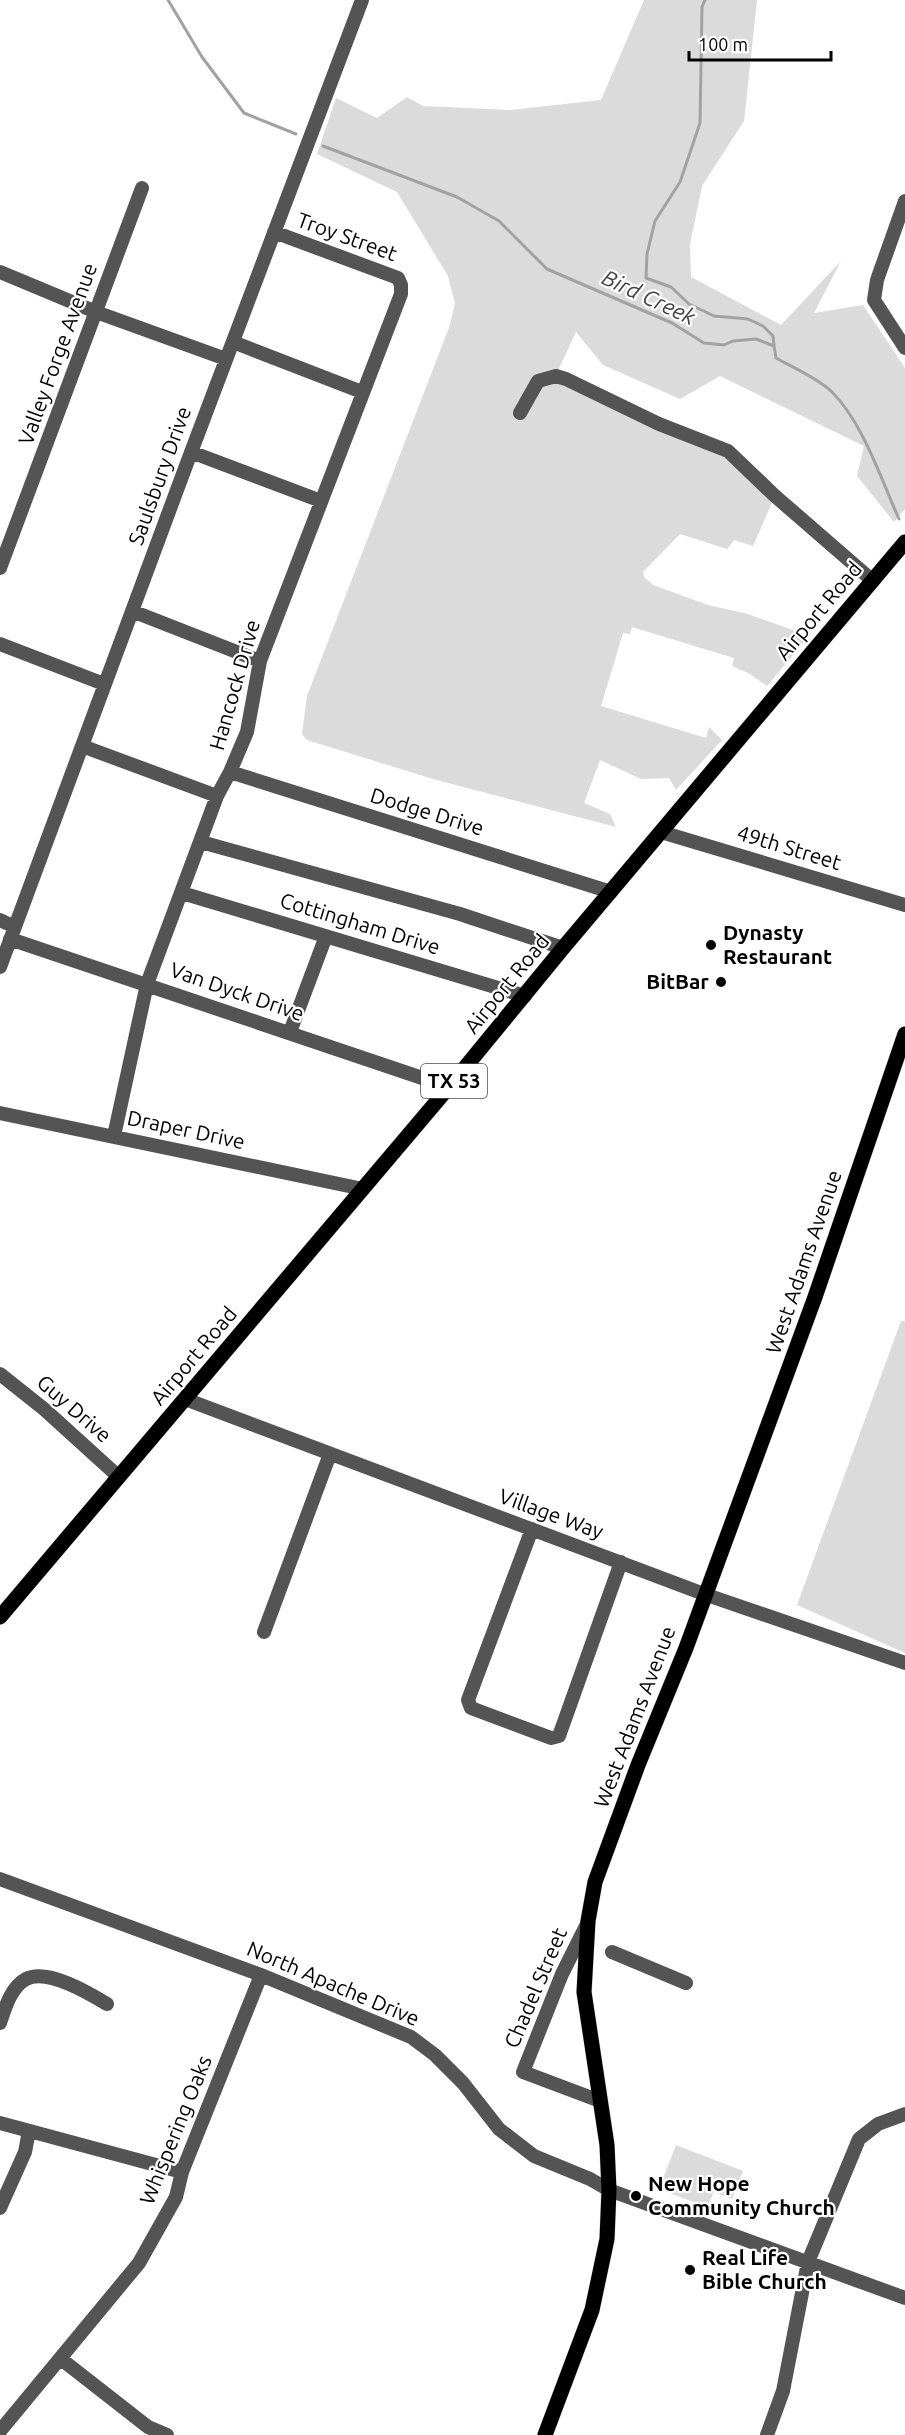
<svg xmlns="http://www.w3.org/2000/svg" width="905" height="2435" font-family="Ubuntu,sans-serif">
	<rect width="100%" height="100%" fill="#fff"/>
	<path fill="#dbdbdb" d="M644,0H757L744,121L702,186L690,244L691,277L781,325L841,261L814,313L863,305L905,368V509L894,522L857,476L864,446L720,376L680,399L603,365L576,332L556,375L728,451L775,496L753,546L734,540L727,549L680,534L643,572L644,577L653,585L708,605L748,614L809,636L767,686L750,674L732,666L734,658L632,627L630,634L623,633L601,706L706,738L709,727L722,740L676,790L669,778L641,779L600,760L584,803L610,814L616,827L433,779L307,740L302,734L307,696L450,325L455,303L448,276L397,192L317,154L336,98L377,118L407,97L423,106L510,110L601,100Z
		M901,1321H905V1653L797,1605Z
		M676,2145L743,2171L732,2199L714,2192L707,2207L659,2189Z"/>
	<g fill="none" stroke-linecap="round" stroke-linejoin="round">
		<path stroke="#a2a2a2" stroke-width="3" d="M168,0L202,57L244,113L296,134
			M705,0L702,7L700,123L680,182L655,221L647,254L646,278L671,287L689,304L714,316L748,319L763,326L773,336L774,346
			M323,146L457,197L499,221L547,269L672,323L704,343L724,345L733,341L756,339L774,346L776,358C792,367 819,379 832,392C863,423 881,479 899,519"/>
		<defs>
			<path id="major" d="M0,1617L449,1087L563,948L905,542
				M545,2435L592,2310L607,2239L609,2190L607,2145L584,1992L588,1921L595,1882L638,1765L686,1648L815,1297L905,1034"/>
		</defs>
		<use href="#major" stroke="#dbdbdb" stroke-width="16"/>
		<path stroke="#545454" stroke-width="14" d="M905,201L877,280L874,300L905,348
			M0,272L96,312L226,359
			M233,342L362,392
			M520,413L538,381L556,376L566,379L659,424L728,451L775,496L873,581
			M191,452L321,501
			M0,568L142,188
			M132,611L260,661
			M0,644L104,684
			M82,746L217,796
			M230,772L611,892
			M661,832L905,905
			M201,842L460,914L563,948
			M182,893L525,996
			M0,920L15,927
			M10,939L449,1087
			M0,967L187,463L362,0
			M290,1032L326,936
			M0,1113L363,1189
			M114,1136L147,984L217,796L230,772L247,732L260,661L401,294V285L398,278L274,232
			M0,1374L44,1409L119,1477
			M185,1399L704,1594L905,1663
			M532,1529L468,1700L471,1708L551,1738L559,1736L621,1562
			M264,1632L330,1454
			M0,1879L261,1975L411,2037L435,2055L463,2083L499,2129L534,2156L590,2179L609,2190L905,2298
			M587,1924L562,1974L523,2072L600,2101
			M612,1952L686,1983
			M0,2023C5,2008 11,1987 26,1979C47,1968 89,1993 107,2004
			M0,2123L182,2172
			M0,2208L25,2152L29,2131
			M61,2359L148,2427L167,2435
			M0,2431L139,2263L176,2197L182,2172L261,1975
			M767,2435L783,2391L808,2262L859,2139L878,2124L905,2114"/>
		<use href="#major" stroke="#000" stroke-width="15"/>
	</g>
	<g fill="#000" stroke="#fff" stroke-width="2">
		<circle cx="711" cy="945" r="6"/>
		<circle cx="721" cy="982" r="6"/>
		<circle cx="636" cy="2196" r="6"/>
		<circle cx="690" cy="2270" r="6"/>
	</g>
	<g text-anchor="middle" stroke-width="4.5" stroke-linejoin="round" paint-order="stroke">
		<rect fill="#fff" stroke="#4c4c4c" stroke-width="1.5" x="421" y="1064" width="66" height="34" rx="4.5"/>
		<g font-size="20" font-weight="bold" fill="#000">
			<text x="454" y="1088">TX 53</text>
		</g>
		<g font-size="21" fill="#000" stroke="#fff">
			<text transform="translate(347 237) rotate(20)" y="7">Troy Street</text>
			<text transform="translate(58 354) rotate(-70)" y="7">Valley Forge Avenue</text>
			<text transform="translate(160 476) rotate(-70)" y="7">Saulsbury Drive</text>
			<text transform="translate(819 611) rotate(-50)" y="7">Airport Road</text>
			<text transform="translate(235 685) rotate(-74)" y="7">Hancock Drive</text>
			<text transform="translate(427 812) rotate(17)" y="7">Dodge Drive</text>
			<text transform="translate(789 848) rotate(17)" y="7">49th Street</text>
			<text transform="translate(360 924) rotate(17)" y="7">Cottingham Drive</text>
			<text transform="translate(507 984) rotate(-51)" y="7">Airport Road</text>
			<text transform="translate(237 992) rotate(19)" y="7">Van Dyck Drive</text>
			<text transform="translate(186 1130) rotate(12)" y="7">Draper Drive</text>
			<text transform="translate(804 1262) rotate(-71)" y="7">West Adams Avenue</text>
			<text transform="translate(194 1356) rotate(-50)" y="7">Airport Road</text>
			<text transform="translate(74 1409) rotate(41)" y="7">Guy Drive</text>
			<text transform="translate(551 1514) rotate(20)" y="7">Village Way</text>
			<text transform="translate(635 1717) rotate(-69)" y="7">West Adams Avenue</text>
			<text transform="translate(333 1984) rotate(23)" y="7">North Apache Drive</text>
			<text transform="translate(536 1988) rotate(-67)" y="7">Chadel Street</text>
			<text transform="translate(176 2130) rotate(-68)" y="7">Whispering Oaks</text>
		</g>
		<g font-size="21" font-weight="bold" fill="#000" stroke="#fff" text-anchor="start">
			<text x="723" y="940">Dynasty<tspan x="723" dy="24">Restaurant</tspan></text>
			<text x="709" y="989" text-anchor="end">BitBar</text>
			<text x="648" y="2191">New Hope<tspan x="648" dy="24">Community Church</tspan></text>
			<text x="702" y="2265">Real Life<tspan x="702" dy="24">Bible Church</tspan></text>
		</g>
		<g font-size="22" font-style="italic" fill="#434343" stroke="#fff">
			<text transform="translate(649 297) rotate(25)" y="8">Bird Creek</text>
		</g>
	</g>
	<path d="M689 51v9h142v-9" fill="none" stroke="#000000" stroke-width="3"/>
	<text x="698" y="51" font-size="18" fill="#000000" stroke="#ffffff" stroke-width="4.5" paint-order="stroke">100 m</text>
</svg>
